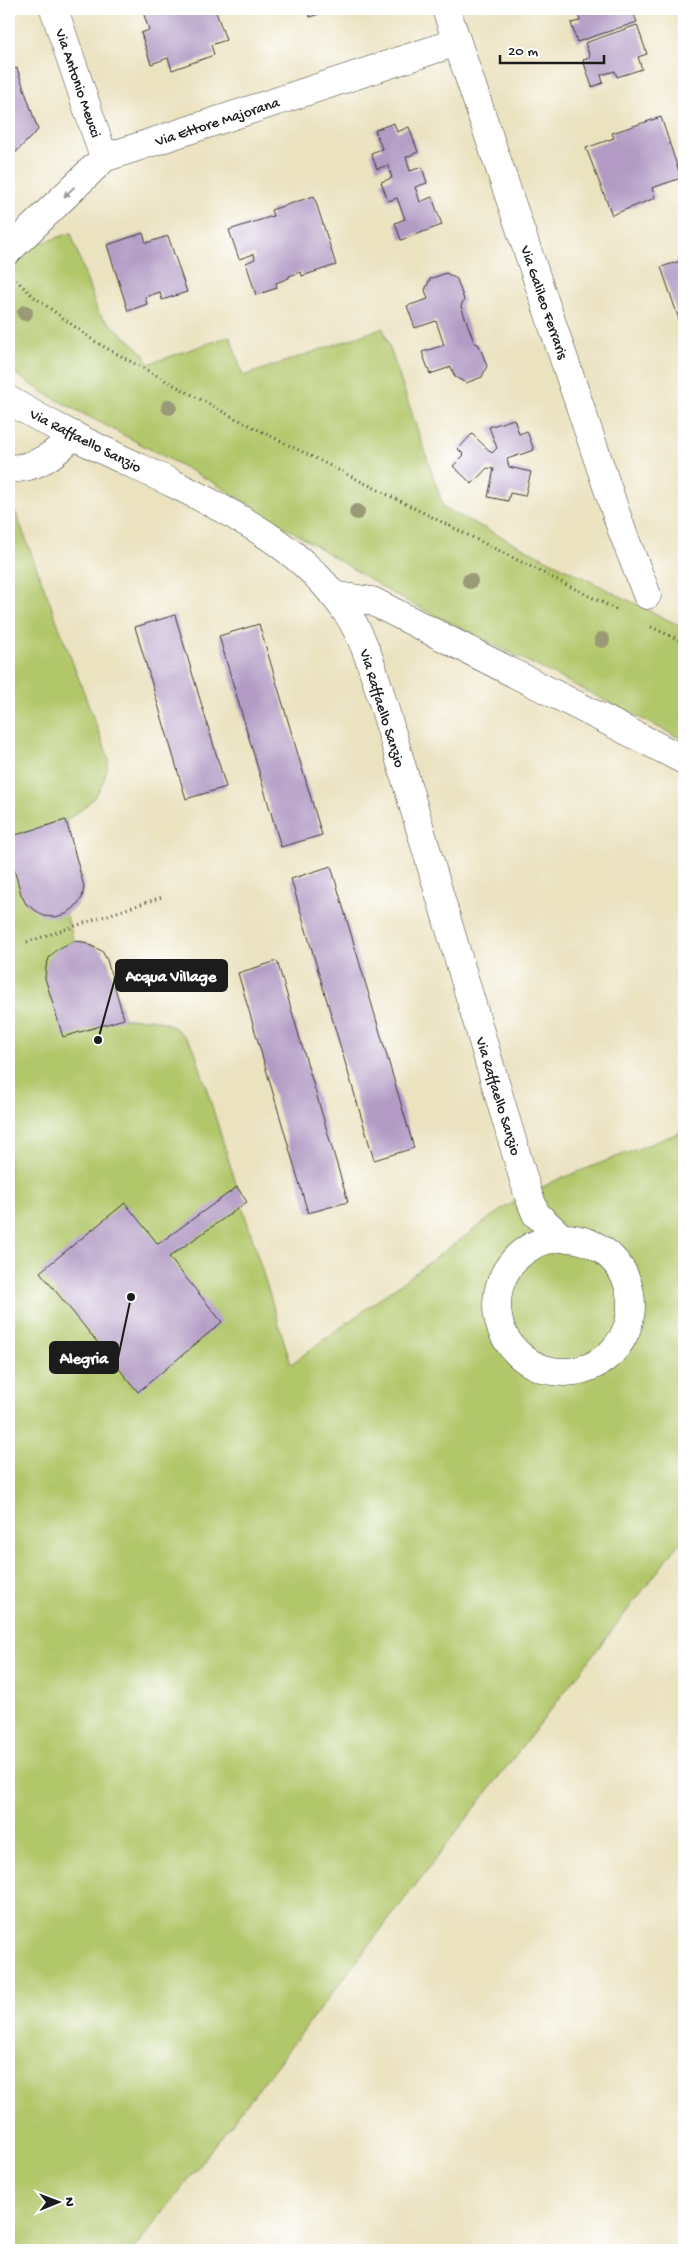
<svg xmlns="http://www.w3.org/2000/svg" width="693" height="2259" font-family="'Gochi Hand',sans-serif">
	<rect width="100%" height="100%" fill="#fff"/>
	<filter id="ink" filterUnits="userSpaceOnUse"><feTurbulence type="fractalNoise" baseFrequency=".02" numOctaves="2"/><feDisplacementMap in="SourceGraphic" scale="10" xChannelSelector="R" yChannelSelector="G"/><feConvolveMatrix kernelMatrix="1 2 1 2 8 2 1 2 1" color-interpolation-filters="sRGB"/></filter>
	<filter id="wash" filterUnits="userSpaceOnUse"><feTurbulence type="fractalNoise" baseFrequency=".0096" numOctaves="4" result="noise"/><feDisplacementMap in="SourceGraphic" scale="20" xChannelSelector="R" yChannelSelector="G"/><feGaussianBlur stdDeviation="1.12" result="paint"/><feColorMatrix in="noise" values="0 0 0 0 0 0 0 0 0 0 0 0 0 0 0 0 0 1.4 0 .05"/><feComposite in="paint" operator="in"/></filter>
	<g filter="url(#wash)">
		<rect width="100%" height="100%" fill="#ebe2c0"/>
		<path fill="#b2c76b" stroke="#677244" d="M71,233L98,313L144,353L148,364L230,336L243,376L383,328L444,508L684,628V740L395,595L216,484L48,395L9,370V252L11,253Z
			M9,508L16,513L109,759C103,791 94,803 66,820L84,887C81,900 77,906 66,914L74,941C89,942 99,947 107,960L124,1019C158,1017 173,1020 194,1048L237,1187L247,1202L242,1205L291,1364L502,1209L554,1181L684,1131V1537L134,2250H9Z"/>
		<g id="blocks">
			<path fill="#b39bc5" d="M142,9H215L226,40L211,45L214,55L172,70L168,58L151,64L141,33L149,30Z
				M307,9H334L310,17Z
				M576,9H632L637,22L577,42L571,23L580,21Z
				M637,25L647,54L638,57L642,69L617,77L615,71L601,75L603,83L592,87L583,60L590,57L585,43Z
				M17,68L38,130L15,153L9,156V71Z
				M661,117L681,178L652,188L655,198L612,215L586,148L614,138L612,133Z
				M394,123L397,132L409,127L418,152L406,157L410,171L422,167L427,183L415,187L420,202L432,197L442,225L401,240L395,223L405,219L397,198L388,201L381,182L392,178L388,165L377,169L371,153L382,149L375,130Z
				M314,196L336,265L302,276L301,272L289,276V278L276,283L277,288L256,295L246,263L255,259L254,254L239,259L229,230L273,216L271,210Z
				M143,233L146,243L168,236L187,292L162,300L160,292L145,297L147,304L128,311L107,245Z
				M684,260V334L661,267Z
				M446,273L457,279L464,300L461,306L474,342L479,345L487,366L482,377L466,383L455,377L451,367L430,374L422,352L444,345L436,321L415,328L407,306L428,299L425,290L430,279Z
				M514,419L519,434L527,431L534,450L507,459L509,467L531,472L525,496L510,493L508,501L488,497L494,469L487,468L472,484L453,466L464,455L458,449L472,434L492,453L497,448L489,427Z
				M175,615L226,787L186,799L135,627Z
				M259,624L322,835L281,847L219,636Z
				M66,820L84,887L82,898L75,907L66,914L55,917L44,916L26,904L21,894L9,851V837Z
				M331,866L414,1148L374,1160L291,879Z
				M74,941L83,942L102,951L107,960L124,1019L63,1037L45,978L46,967L49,958L56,950Z
				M277,961L348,1202L308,1213L238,973Z
				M237,1187L247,1202L169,1257L222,1322L138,1392L40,1272L125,1203L158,1244Z"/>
		</g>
	</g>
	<g filter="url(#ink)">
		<use href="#blocks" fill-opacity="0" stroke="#3b3a35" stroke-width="1"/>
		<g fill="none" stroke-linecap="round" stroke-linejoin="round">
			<defs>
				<path id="minor" d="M54,9L104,158
					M446,9L621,528L647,595
					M9,250L104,158L457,42
					M9,400C61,432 118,457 174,484C241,517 307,551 349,616C363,638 371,662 378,686L528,1194L536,1214L561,1237
					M9,469C37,468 55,455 73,435
					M333,595L372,601L684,760
					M497 1305a67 67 0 1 1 134 0a67 67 0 1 1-134 0Z"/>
			</defs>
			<use href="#minor" stroke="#3b3a35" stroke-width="29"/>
			<path stroke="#3b3a35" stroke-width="3" stroke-dasharray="1 4" stroke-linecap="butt" d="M16,280L33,296L97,343L229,415L619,611
				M651,627L684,642
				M27,942L162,897"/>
			<use href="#minor" stroke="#fff" stroke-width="28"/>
		</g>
		<g fill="#9a9a77">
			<circle cx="25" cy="313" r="8"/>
			<circle cx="169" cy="407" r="8"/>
			<circle cx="357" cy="512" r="8"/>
			<circle cx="470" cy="581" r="8"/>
			<circle cx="602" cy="640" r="8"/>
		</g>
		<defs><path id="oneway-solid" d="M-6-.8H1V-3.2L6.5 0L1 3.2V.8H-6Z" transform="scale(1.25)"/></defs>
		<use fill="#999" href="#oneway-solid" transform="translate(69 192) rotate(136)"/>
	</g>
	<g text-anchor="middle" stroke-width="4" stroke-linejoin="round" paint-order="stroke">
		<g font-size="15" fill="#1c1c1c" stroke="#fff">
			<text transform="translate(79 83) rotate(71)" y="5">Via Antonio Meucci</text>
			<text transform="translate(217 121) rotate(-18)" y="5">Via Ettore Majorana</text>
			<text transform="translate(545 302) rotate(71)" y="5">Via Galileo Ferraris</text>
			<text transform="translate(86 440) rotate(27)" y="5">Via Raffaello Sanzio</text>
			<text transform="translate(383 708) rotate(73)" y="5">Via Raffaello Sanzio</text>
			<text transform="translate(499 1096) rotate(73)" y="5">Via Raffaello Sanzio</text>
		</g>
	</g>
	<path fill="none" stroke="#1c1c1c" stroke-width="2" d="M98 1040L116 975M131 1297L118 1358"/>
	<g fill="#1c1c1c" stroke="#fff" stroke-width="2">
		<circle cx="98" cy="1040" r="5"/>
		<circle cx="131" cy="1297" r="5"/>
	</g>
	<g fill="#1c1c1c" stroke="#1c1c1c" stroke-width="2">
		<rect x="116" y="960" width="111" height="31" rx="5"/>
		<rect x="50" y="1342" width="68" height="31" rx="5"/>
	</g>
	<g font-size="16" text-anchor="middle" font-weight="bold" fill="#fff">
		<text x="171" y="981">Acqua Village</text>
		<text x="84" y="1363">Alegria</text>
	</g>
	<rect width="693" height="2259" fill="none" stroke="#fff" stroke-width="30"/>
	<g transform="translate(58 2202) rotate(89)" stroke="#ffffff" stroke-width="4" paint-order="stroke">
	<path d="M0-4L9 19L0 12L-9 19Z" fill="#1c1c1c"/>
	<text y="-8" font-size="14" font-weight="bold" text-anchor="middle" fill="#1c1c1c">N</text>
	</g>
	<path d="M500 55v8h104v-8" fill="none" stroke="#1c1c1c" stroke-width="2.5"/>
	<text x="508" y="55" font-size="15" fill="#1c1c1c" stroke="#ffffff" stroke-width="4" paint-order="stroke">20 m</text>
</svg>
